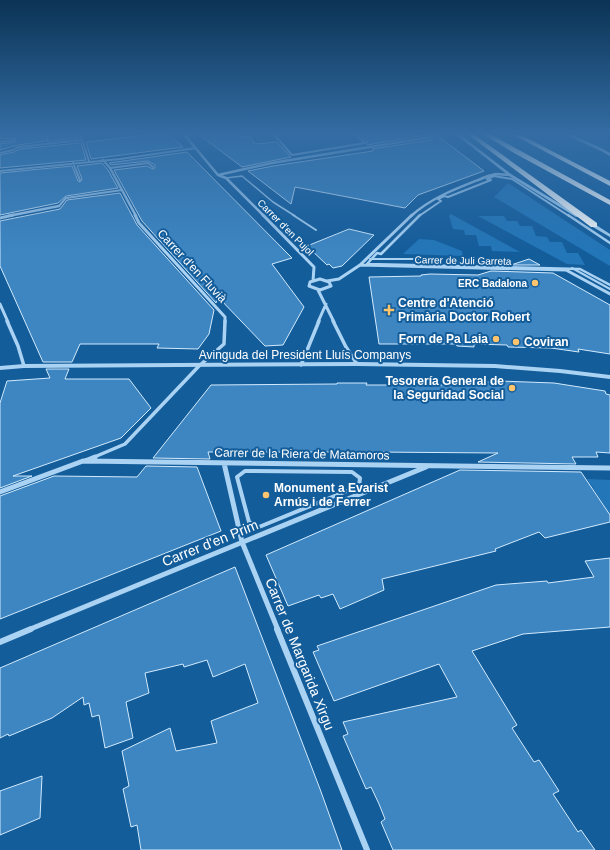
<svg xmlns="http://www.w3.org/2000/svg" width="610" height="850" font-family="Arial,sans-serif">
	<rect width="100%" height="100%" fill="#145d9b"/>
	<path fill="#2376b8" d="M508,183L610,250V266L494,197Z
		M451,214L520,252L492,251L491,246H479L476,235H465L464,230L453,229L449,216Z
		M478,216H504L507,221H517L520,226H532L536,236L547,237L550,242H562L567,253H578L585,265L567,264Z
		M419,239L434,240L462,251L463,256L403,254Z
		M587,479L610,480V515L609,513Z"/>
	<path fill="#3d86c2" stroke="#d2eafd" d="M0,133H34L35,135L44,137L46,141L18,145L0,150V144L15,142L16,140L14,138L0,139Z
		M47,133H77L78,138L51,141Z
		M166,133H168L183,147L91,159L86,142Z
		M197,133H239L242,137H251L255,144L277,142L291,157L242,167Z
		M357,133H434L484,171L418,195L405,208L295,187L291,204L248,171L273,166L373,151L372,149L431,140L434,137L431,134L367,145V141Z
		M79,143H81L86,160L0,168V155L14,152L19,149Z
		M187,152L292,258L272,264L304,307L283,345L265,346L218,297L216,303L142,221L114,170L147,166L153,169L155,168V165L148,161L111,165L109,163Z
		M102,163L108,170L118,188L66,196L58,203L0,215V173L72,166L78,181L80,182L82,179L77,166Z
		M120,193L137,225L214,310L209,334L198,349L157,348L159,344H80L72,362H43L0,266V221L60,209L67,200Z
		M349,229L374,235L342,266L333,268L329,264L327,265L307,246Z
		M529,259L540,265H511Z
		M491,271L553,273L610,305V354L578,349L579,352L551,348L508,347L507,345L474,344V347L457,346L456,344H379L369,277L421,276V275L430,274L478,275Z
		M46,369H69L65,379H129L151,408L121,438L13,476H32L0,488V403L7,381L50,378Z
		M499,381L554,383L605,391L606,394L610,395V453L596,452L598,457H572L576,464L478,462L498,453L372,452V454H335V452H208L210,459L153,458L211,385L337,384V383H367L366,385H486L485,382H500Z
		M146,466L197,467L221,531L0,619V496L54,476L137,477Z
		M460,470L581,472L610,515V522L545,538L539,532L495,549L496,551L382,579L384,590L340,609L333,594L321,598L319,595L288,606L266,555Z
		M610,558V627L523,634L472,651L517,725L512,728L534,762L539,760L559,791L553,794L578,832L581,830L595,850H393L381,822L385,819L379,804L371,787L366,789L343,736L348,734L343,722L457,697L439,664L334,701L313,652L319,650L317,646L496,585L547,581L548,583L594,577L585,561Z
		M235,567L320,789L342,850H141L137,825L131,827L123,789L129,786L122,751L170,728L176,751L217,743L211,721L258,703L245,664L213,677L207,660L184,667L183,664L145,673L149,693L126,702L133,738L105,748L99,715L92,717L89,703L84,705L83,697L52,718L9,736L8,734L0,738V668Z
		M42,776L40,818L0,835V791Z"/>
	<g fill="none" stroke-linecap="round" stroke-linejoin="round">
		<path stroke="#aad2f3" stroke-width="1.5" d="M226,178L242,176L273,202L295,216"/>
		<path stroke="#aad2f3" stroke-width="2" d="M293,215L316,230
			M370,259H431
			M572,268L610,289"/>
		<path stroke="#aad2f3" stroke-width="2" d="M36,133L46,135L49,144
			M80,133L89,161
			M273,133L292,155L365,143L354,133
			M0,142L14,140
			M0,153L13,150L18,147L82,140
			M73,163L80,180
			M110,168L148,163L153,167
			M0,171L120,159L196,148
			M59,206L66,198L122,190
			M419,216L441,201L438,199L444,196L448,197L491,180L487,179L494,176L512,179L569,216"/>
		<path stroke="#aad2f3" stroke-width="2.5" d="M420,215L381,254L377,253L367,264L580,269L610,285
			M568,215L610,243"/>
		<path stroke="#aad2f3" stroke-width="4" d="M245,471L352,472L360,478L359,486L259,527L249,522L237,477Z"/>
		<path stroke="#aad2f3" stroke-width="2.5" d="M183,133L218,175
			M565,133L602,150
			M103,160L110,168L136,216
			M218,175L272,163L431,137
			M218,175L226,178L264,216
			M8,216L59,206
			M411,216C433,196 461,187 488,176L496,174L510,175"/>
		<path stroke="#aad2f3" stroke-width="3" d="M135,215L139,223L225,317V322
			M263,215L314,267L313,281
			M0,218L13,215
			M360,265L566,270L610,294
			M320,279L329,282L331,286L320,290L309,286L310,282Z
			M327,281L339,279L360,265L412,215
			M318,290L334,322
			M0,304L8,322
			M318,322L326,304"/>
		<path stroke="#aad2f3" stroke-width="3.5" d="M7,321L18,346L24,366
			M333,321L346,347L357,364
			M301,365L319,321
			M92,458L125,444L199,366L224,344L225,321"/>
		<path stroke="#aad2f3" stroke-width="5" d="M85,461L95,457
			M224,463L242,542L278,630
			M0,492L83,461L610,468
			M28,630L426,467"/>
		<path stroke="#aad2f3" stroke-width="6" d="M277,629L367,850
			M0,642L31,629"/>
		<path fill="#aad2f3" fill-rule="evenodd" d="M454,133H458L511,174L580,216L576,217L509,176Z
			M601,149H603L610,153V156L601,151Z
			M586,221H590L610,234V237L586,223Z
			M357,362L495,364L560,369L610,375V379L560,373L495,368L357,366L24,368L0,370V366L24,364Z"/>
		<path fill="#fff" fill-rule="evenodd" d="M466,133H472L597,223V227H591Z
			M481,133H488L610,200V205L514,153Z
			M510,133H517L610,181V186Z"/>
	</g>
	<linearGradient id="sky" x2="0" y2="1"><stop stop-color="#0b3355"/><stop offset="0.53" stop-color="#346da4"/><stop offset="1" stop-color="#346da4" stop-opacity="0"/></linearGradient>
	<rect width="610" height="252" fill="url(#sky)"/>
	<g fill="#ffc56c" stroke="#145d9b" stroke-width="1.5">
		<circle cx="535" cy="283" r="4"/>
		<path d="M387 304h4v4h4v4h-4v4h-4v-4h-4v-4h4z"/>
		<circle cx="496" cy="339" r="4"/>
		<circle cx="516" cy="342" r="4"/>
		<circle cx="512" cy="388" r="4"/>
		<circle cx="266" cy="495" r="4"/>
	</g>
	<g text-anchor="middle" stroke-width="4" stroke-linejoin="round" paint-order="stroke">
		<g font-size="10" fill="#fff" stroke="#145d9b">
			<text transform="translate(286 227) rotate(45)" y="4">Carrer d'en Pujol</text>
			<text transform="translate(463 260) rotate(1)" y="4">Carrer de Juli Garreta</text>
		</g>
		<g font-size="10" font-weight="bold" fill="#fff" stroke="#145d9b" text-anchor="end">
			<text x="527" y="287">ERC Badalona</text>
		</g>
		<g font-size="12" fill="#fff" stroke="#145d9b">
			<text transform="translate(192 266) rotate(47)" y="4">Carrer d'en Fluvià</text>
			<text x="305" y="359">Avinguda del President Lluís Companys</text>
			<text transform="translate(302 454) rotate(1)" y="4">Carrer de la Riera de Matamoros</text>
		</g>
		<g font-size="12" font-weight="bold" fill="#fff" stroke="#145d9b" text-anchor="start">
			<text x="398" y="307">Centre d'Atenció<tspan x="398" dy="14">Primària Doctor Robert</tspan></text>
			<text x="488" y="343" text-anchor="end">Forn de Pa Laia</text>
			<text x="524" y="346">Coviran</text>
			<text x="504" y="385" text-anchor="end">Tesorería General de<tspan x="504" dy="14">la Seguridad Social</tspan></text>
			<text x="274" y="492">Monument a Evarist<tspan x="274" dy="14">Arnús i de Ferrer</tspan></text>
		</g>
		<g font-size="14" fill="#fff" stroke="#145d9b">
			<text transform="translate(210 543) rotate(-22)" y="5">Carrer d'en Prim</text>
			<text transform="translate(300 654) rotate(68)" y="5">Carrer de Margarida Xirgu</text>
		</g>
	</g>
</svg>
